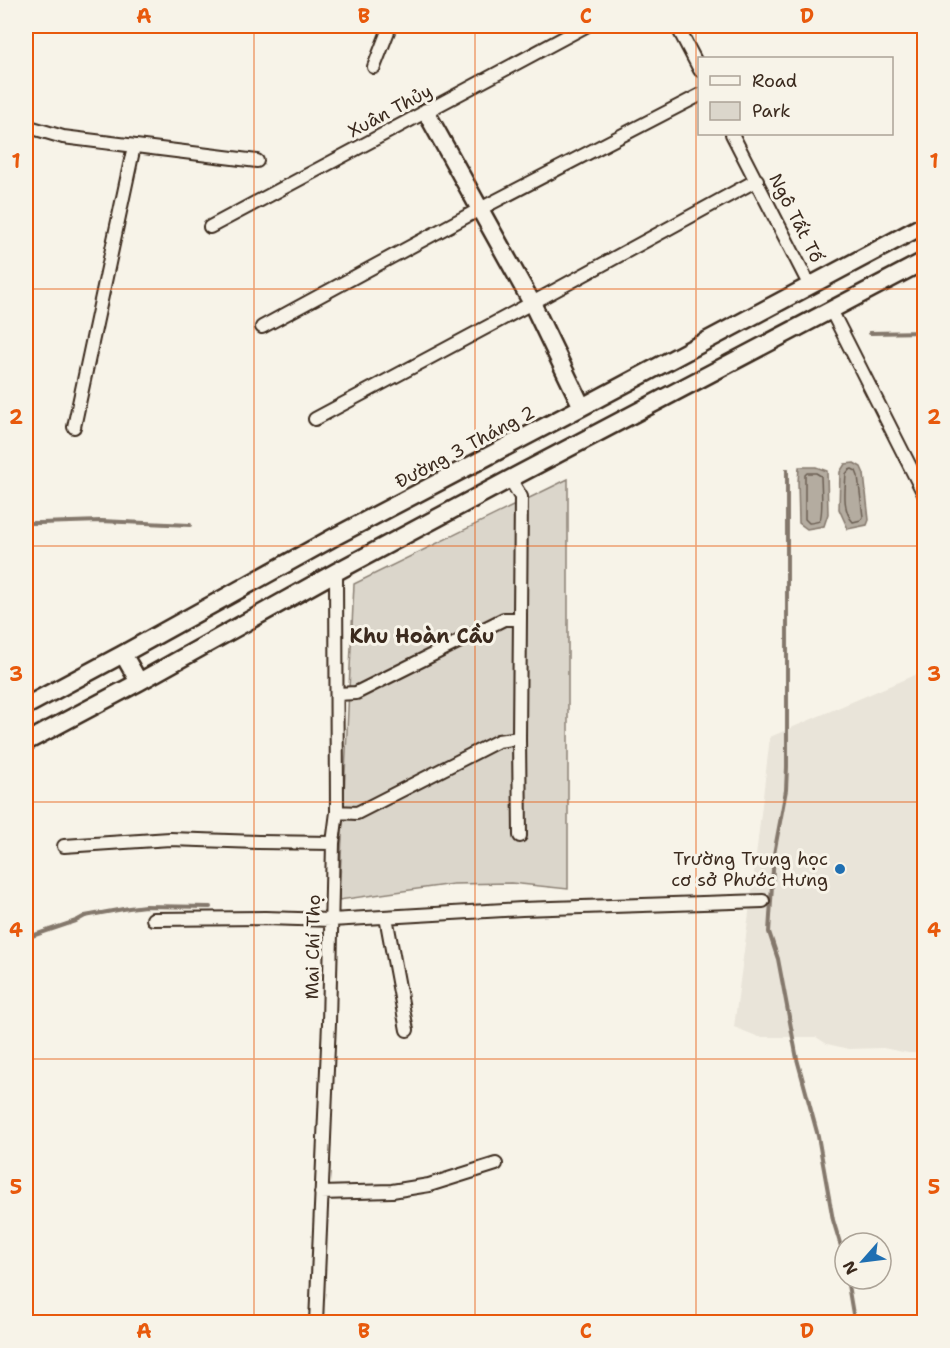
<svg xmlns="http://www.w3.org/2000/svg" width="950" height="1348" font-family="'Shantell Sans',sans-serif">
	<rect width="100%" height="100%" fill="#f7f3e8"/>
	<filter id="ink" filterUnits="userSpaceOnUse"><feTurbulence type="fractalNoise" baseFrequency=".0167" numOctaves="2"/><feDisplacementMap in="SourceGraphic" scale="12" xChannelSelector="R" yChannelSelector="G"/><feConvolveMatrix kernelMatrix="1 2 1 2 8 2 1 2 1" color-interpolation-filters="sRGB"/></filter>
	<g filter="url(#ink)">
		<path fill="#e9e4d9" d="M924,671V843L923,844L924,848V1053H908L883,1048L849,1049L827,1044L816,1037H759L734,1027L752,890L770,737Z"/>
		<path fill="#dbd6cb" stroke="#8b8074" stroke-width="1.5" d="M568,479V889L511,883L453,884L339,900L354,584Z"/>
		<path fill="#b4aca0" stroke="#84786c" stroke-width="1.5" d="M854,463L861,467L864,474L869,520L867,525L848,529L839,509L840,472L845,464Z
			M799,467H816L827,471L828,514L824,526L807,529L799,523L798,482Z"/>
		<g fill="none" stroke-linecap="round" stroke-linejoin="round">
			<path stroke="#6b5e52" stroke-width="1.5" d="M852,469L856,471L858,476L863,517L861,520L853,522C842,510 845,490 846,474L849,470Z
				M807,473H816L821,476C821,484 824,517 819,521C818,522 811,523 809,523L805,519V475Z"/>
			<path stroke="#84786c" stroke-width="4" d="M870,333L924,332
				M787,470V767L786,790L774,854L769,932L778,959L797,1059L818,1136L833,1220L843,1253L845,1264
				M26,523H40L101,521L190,525
				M26,938L76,921L85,916L129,908L145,906L210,907
				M847,1279L853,1314"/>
			<defs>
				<path id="street" d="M677,26L700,70
					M374,67L390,26
					M26,126L63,137L257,161
					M732,134L810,286
					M210,227L586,26
					M831,310L924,494
					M262,327L480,209L700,95
					M315,419L532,303L757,180
					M74,427L134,146
					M510,479L521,497L519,738L520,836
					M337,694L356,693L504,619H519
					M337,812L357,813L498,741L519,738
					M64,846L170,839L258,842L333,843
					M386,917L407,1030
					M153,919L265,918L331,920L522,909L763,901
					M321,1193L392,1191L429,1185L496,1164
					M316,1322L329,1023L333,843L337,812L336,572"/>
				<path id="secondary" d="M426,112L532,303L582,407
					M123,654L139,682
					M26,706L123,654L336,536L582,407L924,225
					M26,742L139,682L336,572L510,479L924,261"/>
			</defs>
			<use href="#street" stroke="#3b2a1e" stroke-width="16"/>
			<use href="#secondary" stroke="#3b2a1e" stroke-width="21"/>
			<use href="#street" stroke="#f7f3e8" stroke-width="12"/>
			<use href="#secondary" stroke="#f7f3e8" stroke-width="16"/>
		</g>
	</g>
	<path fill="none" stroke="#e8590c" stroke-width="1.5" stroke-opacity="0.55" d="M254,26V1322M475,26V1322M696,26V1322M26,289H924M26,546H924M26,802H924M26,1059H924"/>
	<circle fill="#1f6fb2" stroke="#f7f3e8" stroke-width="2" cx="840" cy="869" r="6"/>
	<g text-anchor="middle" stroke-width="6" stroke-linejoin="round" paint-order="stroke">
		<g font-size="18" fill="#3b2a1e" stroke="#f7f3e8">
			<text transform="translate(390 111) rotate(-28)" y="6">Xuân Thủy</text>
			<text transform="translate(796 218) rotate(63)" y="6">Ngô Tất Tố</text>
			<text transform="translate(465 447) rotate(-28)" y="6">Đường 3 Tháng 2</text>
			<text transform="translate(313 947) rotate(-89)" y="6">Mai Chí Thọ</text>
		</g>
		<g font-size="18" fill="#3b2a1e" stroke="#f7f3e8" text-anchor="end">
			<text x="828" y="865">Trường Trung học<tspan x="828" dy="21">cơ sở Phước Hưng</tspan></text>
		</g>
		<g font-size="20" font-weight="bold" fill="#3b2a1e" stroke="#f7f3e8">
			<text x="422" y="643">Khu Hoàn Cầu</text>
		</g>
	</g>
	<rect width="950" height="1348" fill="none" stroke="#f7f3e8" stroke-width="66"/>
	<rect x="698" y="57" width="195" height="78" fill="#f7f3e8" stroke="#aca397" stroke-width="1.5"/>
	<rect x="710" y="76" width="30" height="9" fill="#f7f3e8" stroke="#aca397" stroke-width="1.5"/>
	<text x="752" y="87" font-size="18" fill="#3b2a1e">Road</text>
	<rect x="710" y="102" width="30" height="18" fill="#dbd6cb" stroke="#aca397" stroke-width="1.5"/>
	<text x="752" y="117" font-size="18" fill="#3b2a1e">Park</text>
	<g transform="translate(863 1261) rotate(242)"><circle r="28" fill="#f7f3e8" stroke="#aca397" stroke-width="1.5"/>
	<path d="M0-4.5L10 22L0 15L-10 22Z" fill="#1f6fb2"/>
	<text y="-9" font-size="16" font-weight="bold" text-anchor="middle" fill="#3b2a1e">N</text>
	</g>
	<rect x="33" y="33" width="884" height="1282" fill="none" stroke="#e8590c" stroke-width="2"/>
	<g font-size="20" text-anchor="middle" font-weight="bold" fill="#e8590c">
		<text x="144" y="23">A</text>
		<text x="364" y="23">B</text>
		<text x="586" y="23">C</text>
		<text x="807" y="23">D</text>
		<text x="16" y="168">1</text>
		<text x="934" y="168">1</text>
		<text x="16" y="424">2</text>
		<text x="934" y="424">2</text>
		<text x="16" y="681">3</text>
		<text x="934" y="681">3</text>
		<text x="16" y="937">4</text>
		<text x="934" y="937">4</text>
		<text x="16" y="1194">5</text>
		<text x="934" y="1194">5</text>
		<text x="144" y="1338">A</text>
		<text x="364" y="1338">B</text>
		<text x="586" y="1338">C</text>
		<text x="807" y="1338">D</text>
	</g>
</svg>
